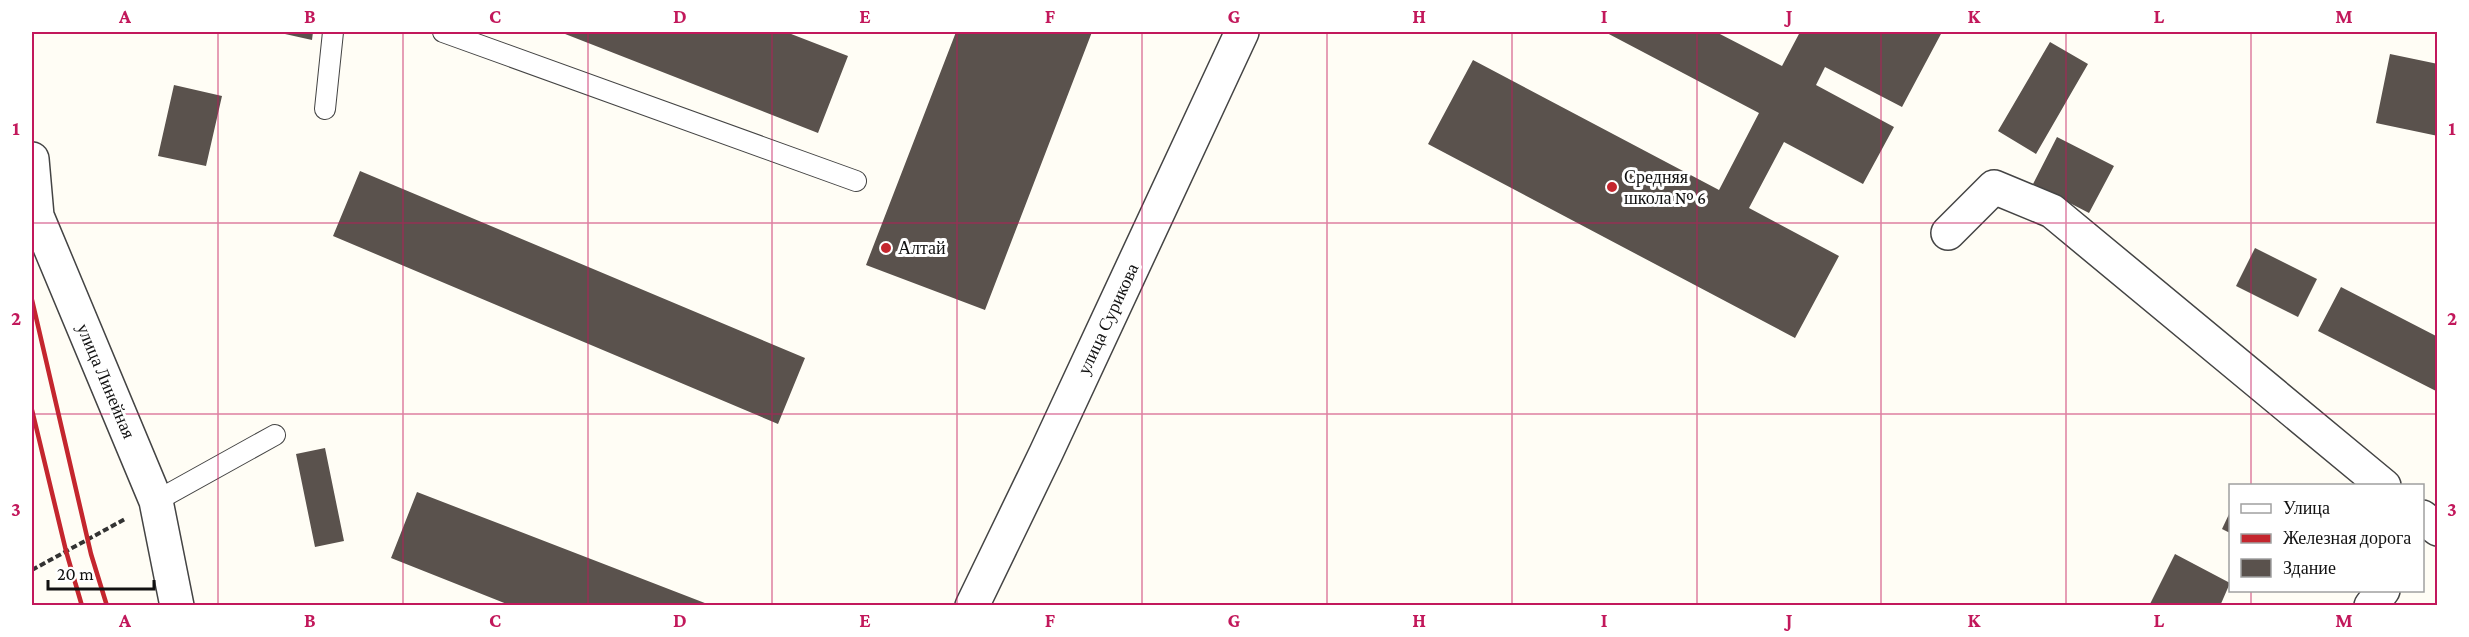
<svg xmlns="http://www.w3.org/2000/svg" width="2469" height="637" font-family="'Crimson Pro',serif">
	<rect width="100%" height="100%" fill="#fffdf5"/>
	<path fill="#5a524d" d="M276,32H313L312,40Z
		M560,32H786L848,56L818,133Z
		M956,32H1092L985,310L866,265Z
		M1605,32H1716L1782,66L1800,32H1942L1902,107L1825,67L1816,85L1894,127L1863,184L1784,142L1749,208L1839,256L1795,338L1428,144L1473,60L1719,190L1759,113Z
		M2050,42L2088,64L2036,154L1998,131Z
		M2390,54L2438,64V136L2376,123Z
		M174,85L222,96L206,166L158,156Z
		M2057,137L2114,166L2089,213L2033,184Z
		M360,171L805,358L778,424L333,236Z
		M2255,248L2317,279L2298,317L2236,286Z
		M2341,287L2438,337V392L2318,331Z
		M325,448L344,541L315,547L296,454Z
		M417,492L710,605V606H512L391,558Z
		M2230,512V533L2222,529Z
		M2175,554L2230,583L2220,606H2149Z"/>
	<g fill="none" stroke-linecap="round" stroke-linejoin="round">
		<defs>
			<path id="lane" d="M443,32L856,181
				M325,109L333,32
				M156,501L275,435"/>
			<path id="street" d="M32,159L37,216L156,501L177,606
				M1948,233L1994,187L2052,211L2384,486
				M2422,517L2438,529
				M972,606L1046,453L1242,32
				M2371,606L2383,590"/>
		</defs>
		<use href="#lane" stroke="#444" stroke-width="22"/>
		<use href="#street" stroke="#444" stroke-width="36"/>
		<path stroke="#333" stroke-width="4" stroke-dasharray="6 3" stroke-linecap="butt" d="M32,570L125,519"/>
		<use href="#lane" stroke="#fff" stroke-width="20"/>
		<use href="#street" stroke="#fff" stroke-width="33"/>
		<path stroke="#c4262e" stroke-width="4.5" d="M32,300L91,554L107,606
			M32,410L66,551L82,606"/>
	</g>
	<path fill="none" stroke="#c2185b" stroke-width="1.5" stroke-opacity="0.55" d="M218,32V606M403,32V606M588,32V606M772,32V606M957,32V606M1142,32V606M1327,32V606M1512,32V606M1697,32V606M1881,32V606M2066,32V606M2251,32V486M32,223H2438M32,414H2438M2251,590V606"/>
	<g fill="#c4262e" stroke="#fff" stroke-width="2">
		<circle cx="1612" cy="187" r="6"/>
		<circle cx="886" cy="248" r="6"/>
	</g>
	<g text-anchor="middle" stroke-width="6" stroke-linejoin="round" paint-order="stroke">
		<g font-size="18" fill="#111" stroke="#fff" text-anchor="start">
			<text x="1624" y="183">Средняя<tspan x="1624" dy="21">школа № 6</tspan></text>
			<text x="898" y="254">Алтай</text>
		</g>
		<g font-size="18" fill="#111" stroke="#fff">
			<text transform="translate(1108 319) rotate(-65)" y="6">улица Сурикова</text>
			<text transform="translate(106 381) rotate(67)" y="6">улица Линейная</text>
		</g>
	</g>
	<rect width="2469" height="637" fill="none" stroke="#ffffff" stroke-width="66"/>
	<rect x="2229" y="484" width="195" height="108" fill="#ffffff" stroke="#a0a0a0" stroke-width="1.5"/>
	<rect x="2241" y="504" width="30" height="9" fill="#ffffff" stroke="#a0a0a0" stroke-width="1.5"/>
	<text x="2283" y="514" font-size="18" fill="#111111">Улица</text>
	<rect x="2241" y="534" width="30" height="9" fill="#c4262e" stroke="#a0a0a0" stroke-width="1.5"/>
	<text x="2283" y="544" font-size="18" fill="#111111">Железная дорога</text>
	<rect x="2241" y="559" width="30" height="18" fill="#5a524d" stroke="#a0a0a0" stroke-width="1.5"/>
	<text x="2283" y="574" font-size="18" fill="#111111">Здание</text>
	<path d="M48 580v9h106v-9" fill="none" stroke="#111111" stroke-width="3"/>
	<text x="57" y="580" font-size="18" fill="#111111" stroke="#ffffff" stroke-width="4.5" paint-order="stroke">20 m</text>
	<rect x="33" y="33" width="2403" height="571" fill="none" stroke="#c2185b" stroke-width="2"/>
	<g font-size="20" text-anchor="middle" font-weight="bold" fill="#c2185b">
		<text x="125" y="23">A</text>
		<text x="310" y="23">B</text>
		<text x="495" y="23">C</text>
		<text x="680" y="23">D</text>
		<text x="865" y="23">E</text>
		<text x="1050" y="23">F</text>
		<text x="1234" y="23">G</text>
		<text x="1419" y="23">H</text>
		<text x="1604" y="23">I</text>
		<text x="1789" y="23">J</text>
		<text x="1974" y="23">K</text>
		<text x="2159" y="23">L</text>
		<text x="2344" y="23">M</text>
		<text x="16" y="135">1</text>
		<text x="2452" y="135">1</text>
		<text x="16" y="325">2</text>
		<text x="2452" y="325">2</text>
		<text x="16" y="516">3</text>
		<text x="2452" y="516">3</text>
		<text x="125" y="627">A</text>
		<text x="310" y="627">B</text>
		<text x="495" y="627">C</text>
		<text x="680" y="627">D</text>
		<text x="865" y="627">E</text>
		<text x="1050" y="627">F</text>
		<text x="1234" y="627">G</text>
		<text x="1419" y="627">H</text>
		<text x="1604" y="627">I</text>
		<text x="1789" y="627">J</text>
		<text x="1974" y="627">K</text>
		<text x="2159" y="627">L</text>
		<text x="2344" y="627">M</text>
	</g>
</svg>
